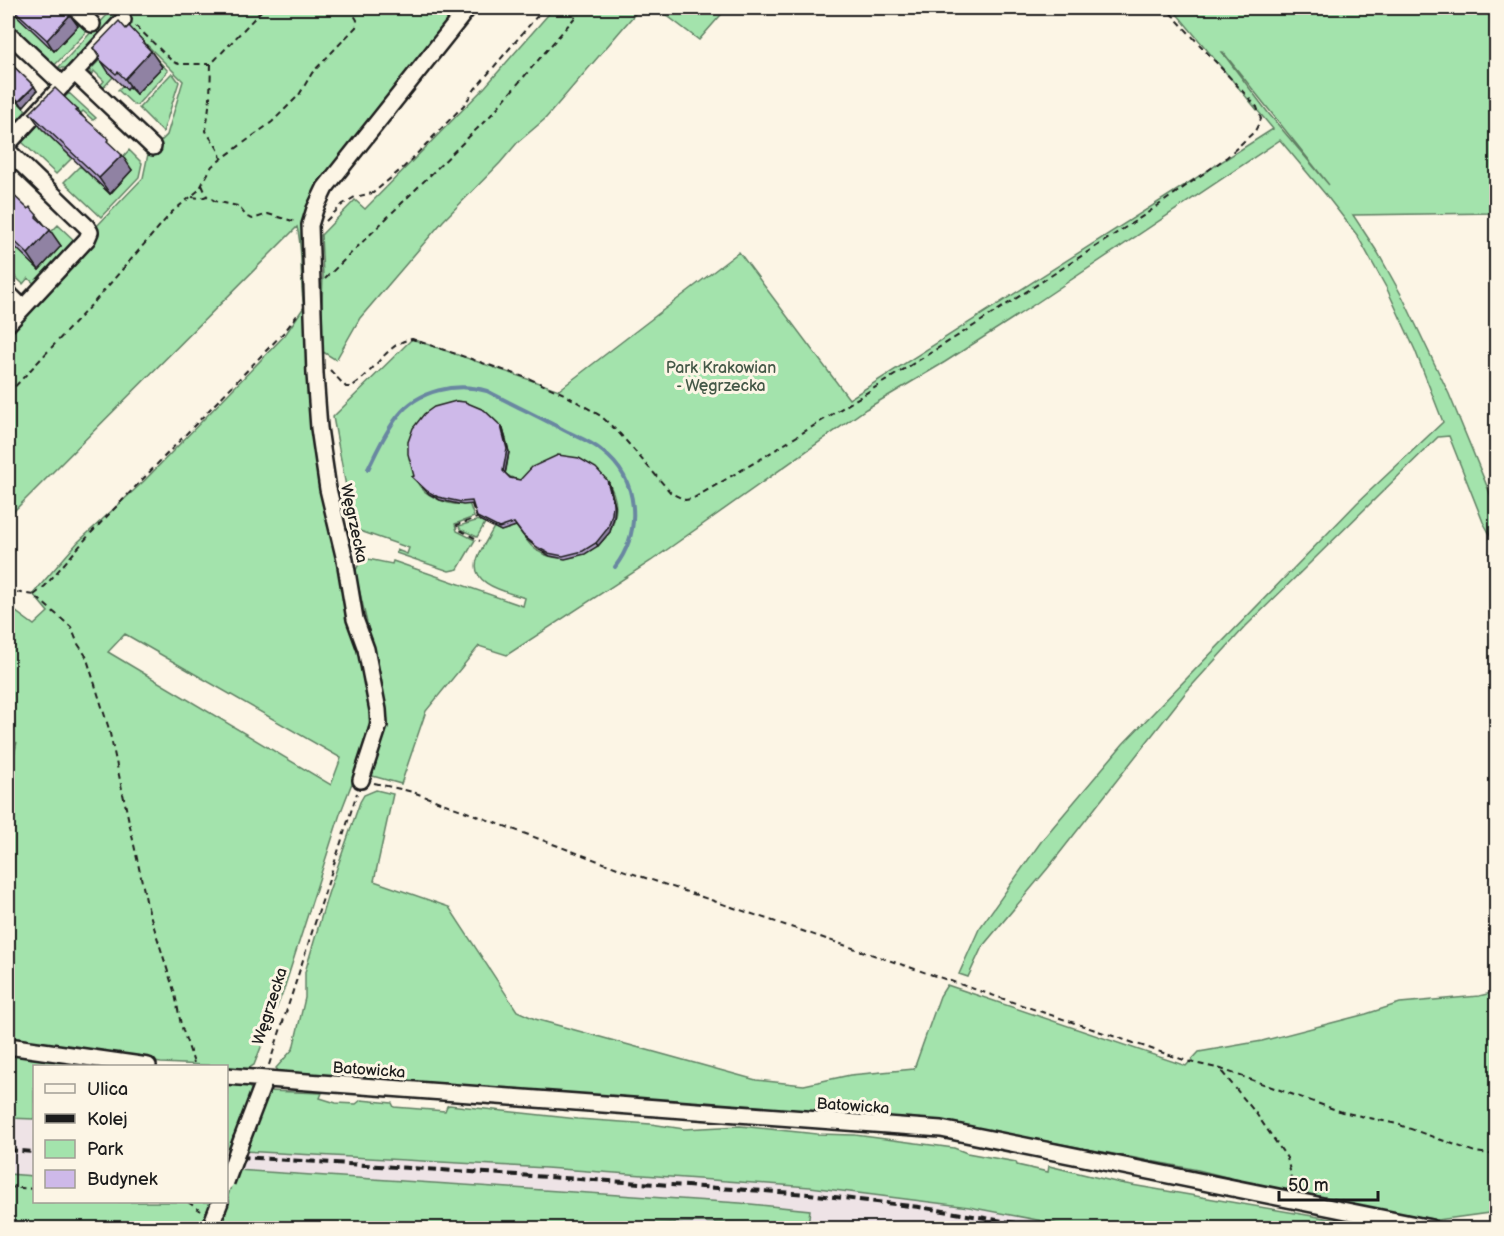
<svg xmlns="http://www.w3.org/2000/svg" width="1504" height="1236" font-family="'Balsamiq Sans',sans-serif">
	<rect width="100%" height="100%" fill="#fcf5e5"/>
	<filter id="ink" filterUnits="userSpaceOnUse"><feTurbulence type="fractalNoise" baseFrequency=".0167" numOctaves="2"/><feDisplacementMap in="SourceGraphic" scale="12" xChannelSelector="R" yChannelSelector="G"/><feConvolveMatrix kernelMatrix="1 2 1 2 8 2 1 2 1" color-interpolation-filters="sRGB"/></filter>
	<g filter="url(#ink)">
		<path fill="#eee3e6" d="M8,1118L34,1119V1176L8,1174Z
			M227,1149L546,1168L810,1187L969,1207L1078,1228H505L692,1222L808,1225L810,1210L740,1203L227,1169Z"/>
		<path fill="#a3e3ac" stroke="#608064" stroke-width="1.5" fill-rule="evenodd" d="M8,8H64L88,30L52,68L8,26Z
			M102,8H459L320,187L307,372L316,461L353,637L366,681L371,717L357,770L340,814L284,989L254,1065L246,1070L227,1068L226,1066L161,1063L33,1045L8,1039V780L17,742L8,752V613L12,609L34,625L48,612L33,594L38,588L78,542L144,481L285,335L304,307C299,281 304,252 297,227L8,517V332L95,239V228L143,178L148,154L167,135L183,81L117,15L67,68H58L108,14ZM125,634L341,758L331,785L108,652Z
			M554,8H640L545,119L517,143L500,163L443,221L360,318L336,360L320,350L323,276L321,235L355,200L365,209L485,87Z
			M657,8H727L699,40Z
			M1172,8H1184L1188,12L1224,8H1496V213L1353,215L1378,253L1403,298L1449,394L1496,508V545L1483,522L1449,436L1438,437L1245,627L1186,692L1048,868L982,947L968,977L959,974L979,929L1043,839L1123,744L1357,503L1443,422L1415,350L1387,289L1357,235L1326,195L1280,140L1032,306L945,362L866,409L651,561L507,655L479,646L426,711L401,784L369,775L384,727L380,678L355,572L360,562L368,559L392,564L393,561L523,606L525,598C507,592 467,585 478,557C482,547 489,537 494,527L501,531L519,525C543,595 648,541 606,479L522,483L505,474C513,445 506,427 483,410L410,457C411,465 413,473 416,480C423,497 453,508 469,503L474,517L455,524L457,531L475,540L458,569L449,571L396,553L397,550L407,554L409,548L354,529L333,417L412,339L559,390L739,252L849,399L1273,129ZM1222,52H1223L1329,185L1269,114Z
			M127,32L109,73L113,77L103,88H98L104,81L94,71L90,76V70Z
			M155,57L168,71L137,105H134L118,90L122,86L129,87L136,94Z
			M171,74H173L179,82L163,132L139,108Z
			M50,83L51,88L8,136V92L27,111L47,90Z
			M69,93L96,118L93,120L83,111L77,117L42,129L72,158L56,174L22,142Z
			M129,150L142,163L139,177L101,217L64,182L80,166L110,194L121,159Z
			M58,225L76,242L36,285L28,278L23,284L8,270V243L49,234Z
			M479,520L485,523L477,537L460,529L459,526Z
			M376,790L393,794L374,881L449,907L517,1011L535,1019L756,1080L804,1085L850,1075L914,1069L940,996L947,985L1186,1066L1199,1052L1262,1041L1366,1014L1400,1003L1479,996L1496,992V1212L1438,1220L1307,1197L1198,1170L1040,1140L892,1120L279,1072L276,1068L293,1049L305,998V972L328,894L360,802L364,795Z
			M8,1054L91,1066H34V1119L8,1118Z
			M227,1082L245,1084L252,1090L232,1150L227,1149Z
			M268,1091L322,1093L320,1098L336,1103L356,1104L361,1100L392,1103L394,1107L445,1111L447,1106L449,1105L578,1119L651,1124L684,1129L740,1126L817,1134L855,1135L954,1148L967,1153L1016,1162L1017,1165L1048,1172L1049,1166L1120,1183L1383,1228H1159L1148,1226L1147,1228H1079L969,1207L810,1187L546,1168L244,1151Z
			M236,1170L740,1203L810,1210L808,1225L692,1222L505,1228H218Z
			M8,1174L34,1176V1202H213L203,1228H8Z"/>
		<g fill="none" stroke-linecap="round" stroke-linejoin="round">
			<path stroke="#6987a1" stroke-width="4" d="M368,469C377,451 385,432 398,416C418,390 456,382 487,391C512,404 537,416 562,429C575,436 591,441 602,451C640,480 642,531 615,567"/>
			<defs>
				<path id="minor" d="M75,8L92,24
					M8,33L63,85
					M75,73L153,147
					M8,144L123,20
					M8,151L87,227L90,232L87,239L8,324
					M8,293L22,307
					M361,780L379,725L378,710L366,649L355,619L345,560L328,489L319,428L315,374L310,225L315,209L325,188L468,8
					M8,1046L148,1066
					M226,1076L941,1129L1431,1228
					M242,1139L265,1079
					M210,1228L220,1202"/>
			</defs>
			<use href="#minor" stroke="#1c1c1c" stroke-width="20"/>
			<path stroke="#1c1c1c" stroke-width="2" stroke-dasharray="6 4.5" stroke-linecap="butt" d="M136,26L173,62L179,64H211L264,8
				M211,64L210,98L206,131C212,142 220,147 221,160
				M202,185L207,196
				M192,197L201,198L207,196L215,201L238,206L247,217L253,219L268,214L296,222
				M326,221L343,204L355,197L373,193L404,167L464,105L475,89L544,8
				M325,279L491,115L583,8
				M330,370L346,387H350C373,376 386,342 412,339L530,379L562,393L601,416L620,434L671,493L685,500L692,499L759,460L975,325L1146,214L1227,157L1255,131L1261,119L1257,107L1166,8
				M8,394L95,301L172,212L199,190L212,166L272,122L299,95L312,73L356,27L357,20L350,8
				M472,505L477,518L457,525L458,529L480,541
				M8,587L15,592L34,595L71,627L78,644L86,656L109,729L147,905L175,994L181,1025L195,1066
				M34,595L45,586L90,534L286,330L298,314
				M374,783L413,792L628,872L1190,1062L1221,1069L1342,1112L1397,1124L1475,1152L1496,1155
				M269,1065L357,793
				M1222,1072L1255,1112L1287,1158L1291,1175L1289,1185
				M8,1187L34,1189
				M188,1202L201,1211"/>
			<use href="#minor" stroke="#fcf5e5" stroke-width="15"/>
			<path stroke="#1c1c1c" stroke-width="4" stroke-dasharray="9 4.5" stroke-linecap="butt" d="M8,1150L34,1152
				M226,1156L809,1194L919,1207L1046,1228"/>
			<defs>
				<path id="minor-bridge" d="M226,1182L242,1139"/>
			</defs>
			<use href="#minor-bridge" stroke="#1c1c1c" stroke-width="20" stroke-linecap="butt"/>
			<use href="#minor-bridge" stroke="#fcf5e5" stroke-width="15"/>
		</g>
		<path fill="#b19fc8" stroke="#1c1c1c" stroke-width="1.5" d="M9,8H63L78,26L54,51Z
			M126,29L144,42L162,67L136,94L129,87L127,90L109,73L93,48Z
			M8,61L34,86L37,91L23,107L8,92Z
			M78,110L84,118L132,170L110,194L41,128L30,113Z
			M8,187L14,196L28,209L37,215L61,246L39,270L8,240Z
			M501,426L503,429L509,452L505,473L510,478L520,480L609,483L615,506L614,517L610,532L598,546L585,554L565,559L550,556L539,550L525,538L516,526L501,531L479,520L477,517L473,504L463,505L440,500L429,494L412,477Z"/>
		<path fill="#9082a3" stroke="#1c1c1c" stroke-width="1.5" d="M70,15L78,26L54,51L47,40Z
			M151,51L162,67L136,94L125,79Z
			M34,86L37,91L23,107L19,101Z
			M122,155L132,170L110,194L99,178Z
			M50,230L61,246L39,270L28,254Z
			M501,426L503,429L509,452L505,474L503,471Z
			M607,480L609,483L615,506L614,517L610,532L598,546L596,543Z"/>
		<path fill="#ceb9e9" stroke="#1c1c1c" stroke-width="1.5" d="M12,8H63L70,15L47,40Z
			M119,21L126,29L129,26L144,42L143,43L151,51L125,79L118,72L116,74L98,58L100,55L93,48Z
			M8,61L34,86L19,101L8,91Z
			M55,88L78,110L76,111L109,139L107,141L122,155L99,178L30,113Z
			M8,190L28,209L30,207L37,215L36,217L50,230L28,254L8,235Z
			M456,401L465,402L484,410L501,426L507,449L503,471L510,478L520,480L532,467L558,455L579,458L596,468L607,480L613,503L612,514L608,528L596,543L583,551L563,556L548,553L537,547L523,535L514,523L499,528L477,517L472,501L461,502L438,497L427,491L412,477L414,476L408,454V442L413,428L424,414L434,407Z"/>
	</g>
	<g text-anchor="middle" stroke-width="6" stroke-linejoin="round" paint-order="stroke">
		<g font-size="16" fill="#445847" stroke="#fcf5e5">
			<text x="721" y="373">Park Krakowian<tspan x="721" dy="18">- Węgrzecka</tspan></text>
		</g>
		<g font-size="16" fill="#1c1c1c" stroke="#fcf5e5">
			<text transform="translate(355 523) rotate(78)" y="6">Węgrzecka</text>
			<text transform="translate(269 1006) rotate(-72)" y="6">Węgrzecka</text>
			<text transform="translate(369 1069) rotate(4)" y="6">Batowicka</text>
			<text transform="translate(853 1105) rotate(4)" y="6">Batowicka</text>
		</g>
	</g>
	<rect width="1504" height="1236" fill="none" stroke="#fcf5e5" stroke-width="30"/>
	<rect x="15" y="15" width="1474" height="1206" fill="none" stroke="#1c1c1c" stroke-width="2" filter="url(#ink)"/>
	<rect x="33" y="1065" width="195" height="138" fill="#fcf5e5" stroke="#a29e95" stroke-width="1.5"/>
	<rect x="45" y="1084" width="30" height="9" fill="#fcf5e5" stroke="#a29e95" stroke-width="1.5"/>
	<text x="87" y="1095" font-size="18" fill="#1c1c1c">Ulica</text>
	<rect x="45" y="1114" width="30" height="9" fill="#1c1c1c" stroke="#a29e95" stroke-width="1.5"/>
	<text x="87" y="1125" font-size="18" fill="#1c1c1c">Kolej</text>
	<rect x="45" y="1140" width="30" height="18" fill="#a3e3ac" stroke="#a29e95" stroke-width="1.5"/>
	<text x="87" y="1155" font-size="18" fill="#1c1c1c">Park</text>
	<rect x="45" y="1170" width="30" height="18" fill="#ceb9e9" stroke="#a29e95" stroke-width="1.5"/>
	<text x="87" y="1185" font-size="18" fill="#1c1c1c">Budynek</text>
	<path d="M1279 1191v9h99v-9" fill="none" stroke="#1c1c1c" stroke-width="3"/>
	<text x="1288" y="1191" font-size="18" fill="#1c1c1c" stroke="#fcf5e5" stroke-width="4.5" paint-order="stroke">50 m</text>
</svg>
